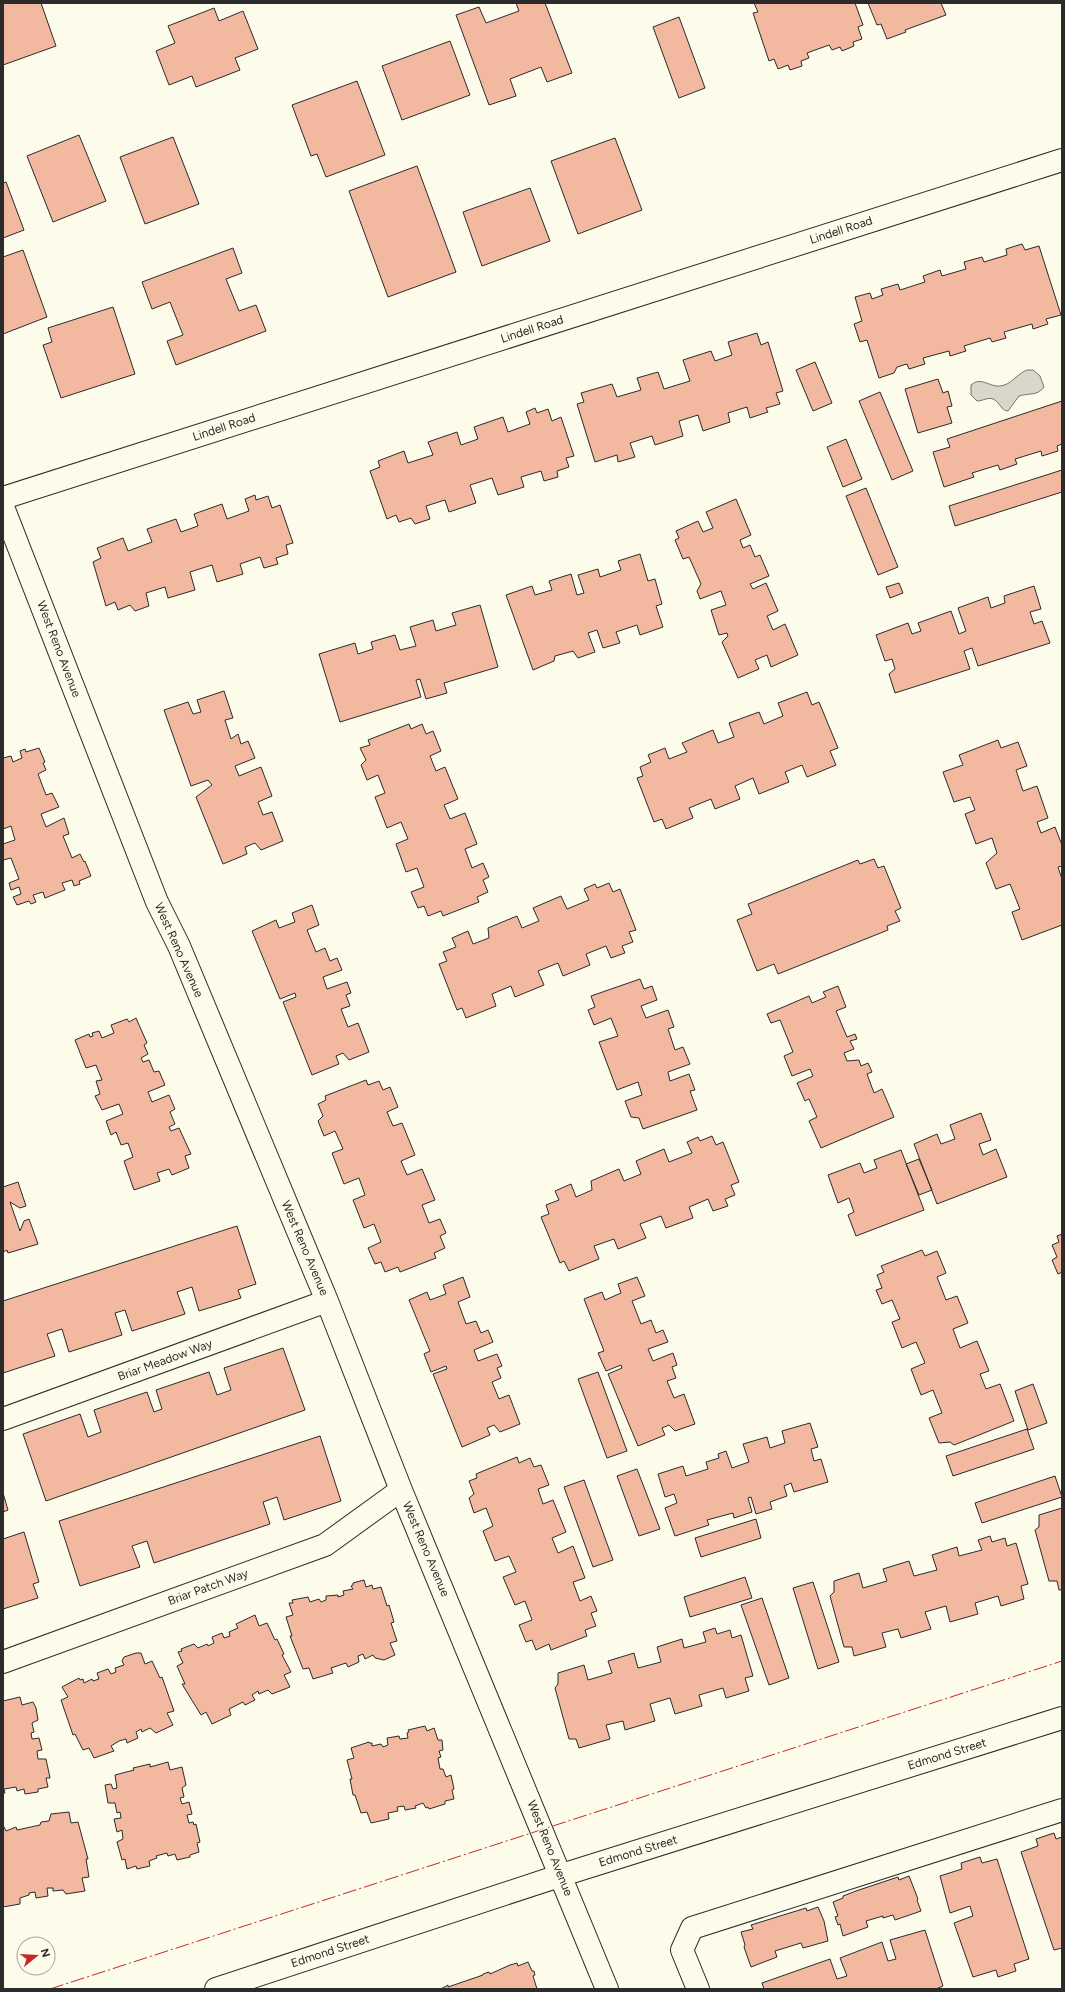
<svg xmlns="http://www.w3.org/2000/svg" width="1065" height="1992" font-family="Figtree,sans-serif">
	<rect width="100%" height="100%" fill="#fdfbea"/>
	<path fill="#d8d7c9" stroke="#74746e" d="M1027,370H1033L1040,376L1044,387C1038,396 1028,393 1019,396L1008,411C1001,411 1000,402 993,399C987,397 983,401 977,401L971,395V385C981,376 989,387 1000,386C1011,385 1017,374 1027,370Z"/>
	<path fill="#f2b8a0" stroke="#2b2b2b" d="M3,3H41L56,46L3,65Z
		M516,3H545L572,73L547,82L541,67L510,79L516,96L489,105L456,15L479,7L486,23L519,11Z
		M754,3H855L863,25L858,27L862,39L853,42L854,46L842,51L840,47L832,50L829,45L807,53L809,58L801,61L802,66L790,70L788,65L778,69L774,59L769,61L753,13L758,12Z
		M868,3H941L946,15L905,30L906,32L887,39L881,24L877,25Z
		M214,8L219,21L243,11L258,49L235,58L240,70L196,87L192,76L169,85L156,51L175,43L168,26Z
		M679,17L705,88L679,98L653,27Z
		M450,41L470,95L402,120L382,66Z
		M357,81L385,155L326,177L317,154L311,156L292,105Z
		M79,135L106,201L53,222L27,156Z
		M173,137L199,204L145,224L120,157Z
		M615,138L642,210L578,234L551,161Z
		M417,166L456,272L388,297L349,191Z
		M6,182L24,230L3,238V183Z
		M530,188L550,241L482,266L463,212Z
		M1022,244L1025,250L1039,246L1061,315L1046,319L1048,324L1033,329L1032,324L1004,332L1006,338L992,342L990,338L964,346L966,351L950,356L949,351L923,358L925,364L909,369L907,364L897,367L894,373L879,378L867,340L860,342L854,324L862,321L855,297L870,293L872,299L883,295L881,289L898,284L900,290L925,282L923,276L940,270L942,276L966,269L964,262L982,257L984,262L1007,255L1006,249Z
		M233,248L242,273L226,279L239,311L256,305L266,331L176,365L167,341L183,335L170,302L152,309L142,282Z
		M23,250L47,317L3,334V257Z
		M113,307L135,374L61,398L43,345L52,342L48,328Z
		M757,333L761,345L768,342L783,391L776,393L780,404L766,408L768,412L750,418L747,407L728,413L730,422L703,431L698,415L679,421L683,436L655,445L652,436L630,443L635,457L618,462L617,455L595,462L577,404L584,402L581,393L612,384L617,397L641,390L637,378L658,372L664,389L690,381L683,360L711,351L715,361L732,355L728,342Z
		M815,362L832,403L813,411L796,370Z
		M938,379L943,393L948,391L952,406L947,407L952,423L918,433L905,389Z
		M880,392L913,471L892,480L859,401Z
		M1062,401V444L1057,446L1058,451L1042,456L1041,451L1015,459L1017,464L1000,470L998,465L972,473L974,477L944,487L933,452L950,447L947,439Z
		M535,408L537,413L548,409L552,421L561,417L574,456L566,458L569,467L557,471L558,477L544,481L541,471L521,477L524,487L498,495L492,478L470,485L476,503L449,512L445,500L426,506L430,519L415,524L411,518L399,522L396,515L387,519L370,471L380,467L378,461L404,451L408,463L433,455L428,442L457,432L461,445L478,439L474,427L503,417L508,432L530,424L526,412Z
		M846,439L862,479L843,487L827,447Z
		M1062,470V492L955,526L949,506Z
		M866,488L898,567L878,575L846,496Z
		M255,495L256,500L268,496L272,508L280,505L293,543L286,545L288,554L276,558L278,564L264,568L260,557L240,564L243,574L217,582L212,565L190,572L195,590L168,598L165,587L146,593L149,606L135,611L130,605L118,610L115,602L106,606L93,562L101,558L97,548L123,538L128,551L152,542L147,529L176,519L181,532L198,526L194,514L222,504L227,519L249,511L245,499Z
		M736,499L751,535L740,540L743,548L750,545L755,557L760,555L769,576L750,584L753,589L766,583L778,611L767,616L773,630L785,624L798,655L771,667L767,655L755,660L759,669L738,678L722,642L728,636L727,633L719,635L711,610L726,605L721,591L700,599L697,591L701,584L689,557L683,559L675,540L679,538L676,531L698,521L703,532L713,528L706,512Z
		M640,554L648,581L655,579L662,604L656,606L663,627L640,635L637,625L616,632L620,643L603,648L597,630L588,633L595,652L578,658L573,651L555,656L554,661L533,670L506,595L532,586L535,595L552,590L549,581L571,574L577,595L584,593L578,575L598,569L600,577L621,570L618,561Z
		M899,583L903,593L890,598L886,587Z
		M1034,586L1041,609L1030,612L1034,624L1042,621L1050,643L978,666L972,648L964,651L970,669L895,693L889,674L895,669L892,659L885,661L876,635L908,623L912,634L921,631L918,623L951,611L959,634L966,631L958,608L988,597L991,608L1005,603L1004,596Z
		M480,605L498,667L444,683L447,693L426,699L420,679L416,680L421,697L340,722L319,654L355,643L358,654L373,649L371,642L395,635L400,650L416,646L410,627L433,620L436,631L456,625L452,613Z
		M224,691L233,718L225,720L231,739L238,734L241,744L248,741L255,758L235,766L239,776L261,767L272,796L258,802L263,815L272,812L283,841L261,850L255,843L245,847L247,854L223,864L196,797L212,785L208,780L191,786L164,710L188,702L193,714L201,712L197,700Z
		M807,692L812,705L819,702L838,748L830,751L836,765L807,777L802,765L785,772L789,782L759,794L753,778L735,786L740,799L715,809L711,799L689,808L693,818L666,829L662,819L654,822L637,778L643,776L640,767L651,762L648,755L665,748L669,759L687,752L682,743L713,730L718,743L734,737L729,723L759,712L764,724L783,716L778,703Z
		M409,724L411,729L422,724L426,734L433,731L441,751L430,756L436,771L445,767L458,799L444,805L450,819L465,813L477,844L465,849L472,868L483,863L489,877L483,880L488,892L477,897L479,902L443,916L441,911L428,916L424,906L418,908L411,892L424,887L417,868L406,872L396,844L408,839L401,822L387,828L375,797L385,793L378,775L367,780L361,765L366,760L360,748L370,745L368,740Z
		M998,740L1001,748L1018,742L1027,766L1016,770L1023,791L1037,786L1048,818L1037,822L1041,833L1055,827L1062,845V866L1058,867L1062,879V925L1022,940L1012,912L1020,909L1010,884L996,889L986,863L997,853L992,838L976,844L965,814L975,810L970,797L954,802L943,772L963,765L959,755Z
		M39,748L45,762L43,763L46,770L38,774L46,795L52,793L59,807L41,814L46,827L64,818L69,834L63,836L72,858L80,854L84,862L85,861L91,876L79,881L80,884L74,886L72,880L62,883L65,890L45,898L43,892L33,895L36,902L31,904L29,901L17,905L13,897L21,894L19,887L11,890L9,883L19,879L11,858L3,860V844L15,840L11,826L3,829V758L11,756L13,762L22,758L20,751L25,749L26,752Z
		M874,859L878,868L884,866L901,908L895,911L900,921L887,926L888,930L778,974L774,964L757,971L737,920L752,914L748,904L858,860L860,864Z
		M609,883L613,892L620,889L636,930L629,932L633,942L622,946L625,953L611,958L606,946L586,954L590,965L563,976L558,963L538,971L544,985L515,997L511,986L492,994L496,1006L466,1018L462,1008L457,1010L439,964L447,961L443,952L456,947L452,938L468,931L473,944L489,938L488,928L517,916L522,928L539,921L533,908L561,896L567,909L589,900L584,889L595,884L597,888Z
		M312,905L319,925L307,930L316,952L325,948L330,961L337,958L342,970L323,977L327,989L347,982L351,993L346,995L350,1006L341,1009L348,1027L358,1023L369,1052L349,1060L343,1053L336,1056L339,1064L312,1075L283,1002L296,997L295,993L280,999L252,931L276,920L279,928L295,922L292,913Z
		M640,979L644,989L652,986L657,1000L641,1006L646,1018L668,1010L674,1027L668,1029L675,1050L683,1047L690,1064L668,1072L670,1081L689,1074L695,1090L690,1091L697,1110L643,1129L639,1118L631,1117L625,1101L642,1095L638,1082L617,1090L599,1042L618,1036L611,1018L594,1025L588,1010L595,1007L591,996Z
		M838,986L846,1007L836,1011L847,1037L855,1034L857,1039L850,1041L854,1049L844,1053L847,1061L859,1060L861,1066L868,1063L872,1072L867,1074L874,1093L882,1089L894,1117L821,1148L809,1121L817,1117L809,1099L805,1101L797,1083L813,1076L810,1069L792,1076L784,1056L793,1052L780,1020L771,1023L767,1014L809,996L812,1003L826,997L823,992Z
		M136,1018L147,1043L144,1045L148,1054L141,1058L143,1062L149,1060L154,1072L159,1071L165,1085L148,1092L152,1102L169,1095L175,1109L170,1112L175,1124L169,1127L171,1131L179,1128L191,1154L185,1156L189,1168L172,1175L169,1169L157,1173L160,1181L134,1190L124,1161L133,1157L128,1143L121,1145L116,1132L111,1135L106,1121L123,1114L119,1104L102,1110L95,1096L100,1094L96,1081L102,1080L96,1065L86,1068L75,1040L89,1034L90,1037L93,1036L92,1033L99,1031L102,1038L114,1033L111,1025L127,1019L129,1022Z
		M366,1080L368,1085L379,1081L383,1090L390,1087L398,1107L387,1112L393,1126L402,1123L415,1155L401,1161L407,1175L422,1169L435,1200L422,1205L429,1223L440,1219L446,1233L440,1236L445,1248L434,1253L436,1258L400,1272L398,1267L385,1272L381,1262L375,1264L368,1248L381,1242L374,1224L364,1228L353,1200L365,1195L359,1178L344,1184L332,1153L343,1149L335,1131L324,1136L318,1121L323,1116L318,1104L326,1100L325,1096Z
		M981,1113L991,1140L979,1144L983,1155L996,1149L1007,1177L937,1204L914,1144L937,1134L941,1144L955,1139L950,1125Z
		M712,1136L716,1145L723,1142L739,1182L731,1185L735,1195L725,1199L728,1206L713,1211L708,1199L689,1207L693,1218L666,1228L661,1216L640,1224L646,1238L618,1249L614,1239L594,1246L599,1259L569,1271L564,1261L560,1263L541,1217L549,1214L546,1205L559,1200L555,1191L571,1184L576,1197L592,1190L591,1181L619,1169L624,1181L641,1174L636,1161L664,1149L669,1162L692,1153L687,1142L698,1137L700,1141Z
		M901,1150L924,1210L856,1236L848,1215L854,1212L849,1198L838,1203L828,1175L860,1163L864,1173L877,1168L874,1160Z
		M919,1159L932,1190L919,1195L906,1164Z
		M18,1182L26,1206L20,1208L10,1202L20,1231L24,1221L29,1219L38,1244L8,1253L7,1250L3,1252V1187Z
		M237,1226L256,1284L238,1290L241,1298L199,1311L192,1287L177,1292L185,1314L132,1331L125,1310L115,1313L122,1335L69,1352L62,1329L47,1334L55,1356L3,1373V1301Z
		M1062,1234V1272L1058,1274L1052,1260L1057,1257L1052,1245L1059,1242L1057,1236Z
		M922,1250L925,1256L937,1251L946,1273L937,1277L946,1300L957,1296L968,1323L953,1329L960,1348L977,1341L989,1371L980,1374L986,1389L1000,1384L1014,1421L954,1445L950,1442L939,1443L929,1418L942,1413L933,1390L921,1395L911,1369L925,1363L916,1342L902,1348L892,1322L900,1319L892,1300L882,1304L876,1290L882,1288L877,1275L884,1272L881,1266Z
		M463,1277L470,1297L458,1302L466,1324L476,1321L481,1333L488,1330L493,1342L474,1350L478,1361L497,1354L502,1366L497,1368L501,1378L492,1382L499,1399L509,1395L520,1424L500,1432L494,1425L487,1428L490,1435L462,1447L433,1374L447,1369L446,1366L431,1372L424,1354L430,1351L409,1300L427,1292L430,1300L446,1294L443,1285Z
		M637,1277L645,1296L632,1301L641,1324L651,1320L656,1333L663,1330L668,1342L648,1349L653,1361L673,1353L677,1365L672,1367L676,1378L667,1381L674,1398L684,1394L695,1424L675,1431L669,1425L662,1428L665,1435L638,1446L608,1374L622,1368L621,1365L606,1371L598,1353L604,1351L584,1299L602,1292L605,1300L621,1293L618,1284Z
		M283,1348L305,1410L46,1501L23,1434L80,1414L88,1437L101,1432L94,1410L147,1392L154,1412L162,1409L156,1390L209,1372L217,1395L231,1390L224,1368Z
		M598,1372L627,1451L607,1458L578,1379Z
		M1033,1384L1047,1423L1028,1430L1015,1391Z
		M810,1423L818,1447L811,1449L814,1461L821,1459L828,1482L794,1492L791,1483L784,1486L787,1496L770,1502L772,1509L756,1514L751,1497L748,1498L752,1512L734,1518L733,1513L707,1520L709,1525L675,1536L665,1508L677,1503L674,1494L665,1497L658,1474L683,1466L686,1476L708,1469L706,1462L719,1458L718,1454L726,1451L732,1468L749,1462L743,1444L767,1437L770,1448L785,1443L782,1431Z
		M1027,1429L1034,1449L953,1476L946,1456Z
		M320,1436L341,1501L284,1520L277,1497L263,1502L270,1524L154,1563L147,1541L132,1546L140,1567L80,1586L59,1521Z
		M517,1457L519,1463L530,1458L534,1467L541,1465L549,1485L538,1489L543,1504L553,1500L566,1532L552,1538L558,1553L573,1546L585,1578L573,1582L580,1601L591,1596L597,1611L591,1613L596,1626L585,1630L587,1636L551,1650L549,1644L536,1650L532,1640L526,1642L519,1625L532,1620L525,1601L515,1605L503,1577L516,1572L509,1556L495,1561L483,1531L493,1526L486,1508L474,1513L469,1498L474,1494L469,1481L477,1478L476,1474Z
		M637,1469L660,1529L639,1536L617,1476Z
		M1055,1476L1062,1497L982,1523L975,1503Z
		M584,1480L613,1560L593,1567L564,1487Z
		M3,1493L8,1510L3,1512Z
		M1062,1508V1590H1059L1057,1581H1049L1035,1530L1039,1527V1515Z
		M756,1519L761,1538L701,1557L695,1538Z
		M24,1532L39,1582L33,1584L38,1598L3,1609V1539Z
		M990,1536L992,1542L1005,1538L1007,1546L1016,1543L1028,1584L1021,1586L1024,1599L1001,1606L998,1596L975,1603L978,1614L950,1622L946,1606L925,1612L931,1629L901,1638L898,1629L882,1633L886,1647L854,1656L852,1647H844L830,1596L834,1592V1581L859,1573L863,1588L887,1581L883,1569L909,1561L914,1576L937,1570L932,1555L957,1547L959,1556L982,1550L978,1540Z
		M745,1577L752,1598L690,1617L684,1597Z
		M364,1580L366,1587L372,1585L373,1589L381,1587L387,1606L389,1605L394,1622L391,1623L397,1641L390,1643L395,1655L384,1660L375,1658L373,1655L365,1659L363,1654L358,1656L359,1662L348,1667L346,1663L331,1668L333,1673L313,1679L309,1668L303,1669L290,1636H292L286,1617L293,1615L289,1603H293L292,1600L308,1597L310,1602L319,1599L321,1602L326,1600V1596L338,1595V1597L344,1595L343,1591L353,1589L351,1586L353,1585V1583Z
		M813,1582L839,1662L818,1669L793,1588Z
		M762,1598L789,1678L769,1685L741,1605Z
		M255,1615L259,1626L267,1623L275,1640L277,1639L284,1654L282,1655L291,1672L284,1675L290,1687L272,1694L268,1690L259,1694L258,1691L252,1695L255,1700L245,1705L243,1702L229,1709L231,1715L212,1724L206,1712L201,1715L182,1684H185L177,1666L183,1663L178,1652L182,1651L181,1649L194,1644L198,1648L207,1644L208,1646L214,1643L212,1637L222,1633L224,1638L230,1636L229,1632L238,1628L236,1624Z
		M715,1628L717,1634L730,1630L732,1638L741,1635L753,1676L745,1678L749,1691L726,1698L723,1688L699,1695L702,1706L675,1714L670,1698L650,1704L655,1721L625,1730L623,1721L606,1725L610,1739L579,1748L576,1739H569L555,1688L558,1684V1673L584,1665L588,1680L612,1673L608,1661L634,1653L638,1668L661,1662L657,1647L682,1639L684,1648L706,1642L703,1632Z
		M136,1653H141L145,1664L152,1661L160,1678L162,1677L174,1711L167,1713L173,1725L156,1733L150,1728L142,1732L141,1729L136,1732L138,1738L127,1743L126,1739L119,1741L111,1746L114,1751L94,1758L89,1748L83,1750L75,1734L73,1735L61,1700L68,1697L62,1687L79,1678L80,1680L83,1679L84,1683L92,1679L93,1681L99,1679L97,1673L108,1669L111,1674L116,1672L115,1668L124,1665L122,1661L124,1657Z
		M20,1697L22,1705L33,1702L36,1708L38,1720L32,1723L34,1732L31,1733L32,1739L39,1738L42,1750L37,1751L38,1759H46L50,1778H46L48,1787L38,1789V1792L25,1794L24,1789L17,1791L16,1787L4,1789L5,1793H3V1701Z
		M425,1726L427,1731L434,1728L438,1740H442L443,1750L439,1751L441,1757L438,1758L440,1769H443L446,1777L451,1775L454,1789L452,1790L454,1799L445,1801V1804L429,1809L428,1807L426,1808L423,1803L415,1806L416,1808L405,1810L404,1806L397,1807L398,1811L388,1813L389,1819L371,1823L367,1812L361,1813L355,1795H353L350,1779H352L347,1760L354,1758L351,1748L369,1742V1743H372V1746L381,1744L383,1747L388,1745L387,1738L399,1736L400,1739L408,1738L407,1733L409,1732L408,1730Z
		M168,1762L170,1770L182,1767L186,1785L182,1788L184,1797L180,1798L182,1804L189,1802L192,1814L187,1815L189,1823L193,1822L194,1825L196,1824L200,1842L197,1843L199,1852L190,1855V1857L177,1860L175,1854L168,1856L167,1853L156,1856L157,1858L149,1861L150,1866L137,1869L136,1866L127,1869L125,1859L122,1860L117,1842L123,1839L122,1830L117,1832L114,1819L121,1818L120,1812L117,1813L115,1803H108L105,1785L111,1784L113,1789L117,1788L115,1775L134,1770L133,1768L150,1764V1767Z
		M69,1812L71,1823L78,1822L88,1859H86L89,1877L82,1878L85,1891L66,1894L63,1890L53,1891V1888H47L48,1896L36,1898L35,1892L29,1893V1895L20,1898V1904L3,1907V1825L6,1831L16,1827L17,1830L40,1825L41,1822L49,1821L51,1814Z
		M1054,1833L1056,1839L1062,1837V1948L1054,1950L1021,1852L1038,1846L1036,1839Z
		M980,1857L982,1863L997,1859L1029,1959L1014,1964L1016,1971L998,1977L996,1970L973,1977L954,1923L973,1916L970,1906L950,1913L940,1876L962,1869L961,1863Z
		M909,1876L918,1899L917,1900L921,1911L895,1920L893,1915L883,1918V1916L866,1921L868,1927L843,1936L840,1924L838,1925L835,1917L838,1916L833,1902L843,1898V1896L856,1891L898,1877L899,1880Z
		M818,1907L824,1921L828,1941L803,1948L801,1943L775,1951L777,1957L751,1967L744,1947L745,1945L741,1932L753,1929L751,1925L806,1908L807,1911Z
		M925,1930L943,1986L936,1989H764L762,1983L830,1959L837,1979L847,1976L840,1958L882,1942L888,1961L896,1959L890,1940Z
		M528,1962L532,1971H534L535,1975L533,1976L537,1989H441L448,1985V1987L483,1975V1974L489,1972L490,1974L510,1965L517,1963L518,1966Z"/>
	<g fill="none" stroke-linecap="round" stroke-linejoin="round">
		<defs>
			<path id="minor" d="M3,498L1062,160
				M3,507L157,902L179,946L327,1301L401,1490L607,1989
				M3,1419L327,1301
				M3,1662L325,1545L401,1490
				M216,1989L562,1875L1062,1718
				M698,1989L682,1950L692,1928L1062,1810"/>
		</defs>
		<use href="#minor" stroke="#2b2b2b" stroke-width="24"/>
		<use href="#minor" stroke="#fdfbea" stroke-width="22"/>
		<path stroke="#c62828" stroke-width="1" stroke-dasharray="14 3 2 3" stroke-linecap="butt" d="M50,1989L1062,1661"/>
	</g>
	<g text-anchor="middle" stroke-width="3" stroke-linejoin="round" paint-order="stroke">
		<g font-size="12" fill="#2b2b2b" stroke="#fdfbea">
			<text transform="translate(841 230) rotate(-18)" y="4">Lindell Road</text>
			<text transform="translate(532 329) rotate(-18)" y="4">Lindell Road</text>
			<text transform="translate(224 427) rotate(-18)" y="4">Lindell Road</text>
			<text transform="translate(59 649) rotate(69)" y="4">West Reno Avenue</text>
			<text transform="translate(179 950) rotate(66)" y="4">West Reno Avenue</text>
			<text transform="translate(305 1248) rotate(67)" y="4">West Reno Avenue</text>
			<text transform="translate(165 1360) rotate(-20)" y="4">Briar Meadow Way</text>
			<text transform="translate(426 1549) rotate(67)" y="4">West Reno Avenue</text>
			<text transform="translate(208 1587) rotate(-20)" y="4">Briar Patch Way</text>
			<text transform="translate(947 1754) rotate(-17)" y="4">Edmond Street</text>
			<text transform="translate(550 1848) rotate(68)" y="4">West Reno Avenue</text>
			<text transform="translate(638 1851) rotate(-17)" y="4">Edmond Street</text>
			<text transform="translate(330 1951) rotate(-18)" y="4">Edmond Street</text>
		</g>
	</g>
	<rect width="1065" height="1992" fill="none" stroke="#2b2b2b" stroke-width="8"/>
	<g transform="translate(36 1956) rotate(72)"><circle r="19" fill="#fdfbea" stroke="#a9a89e"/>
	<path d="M0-3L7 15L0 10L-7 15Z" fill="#c62828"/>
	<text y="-6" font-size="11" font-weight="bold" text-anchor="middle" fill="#2b2b2b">N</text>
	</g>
</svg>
